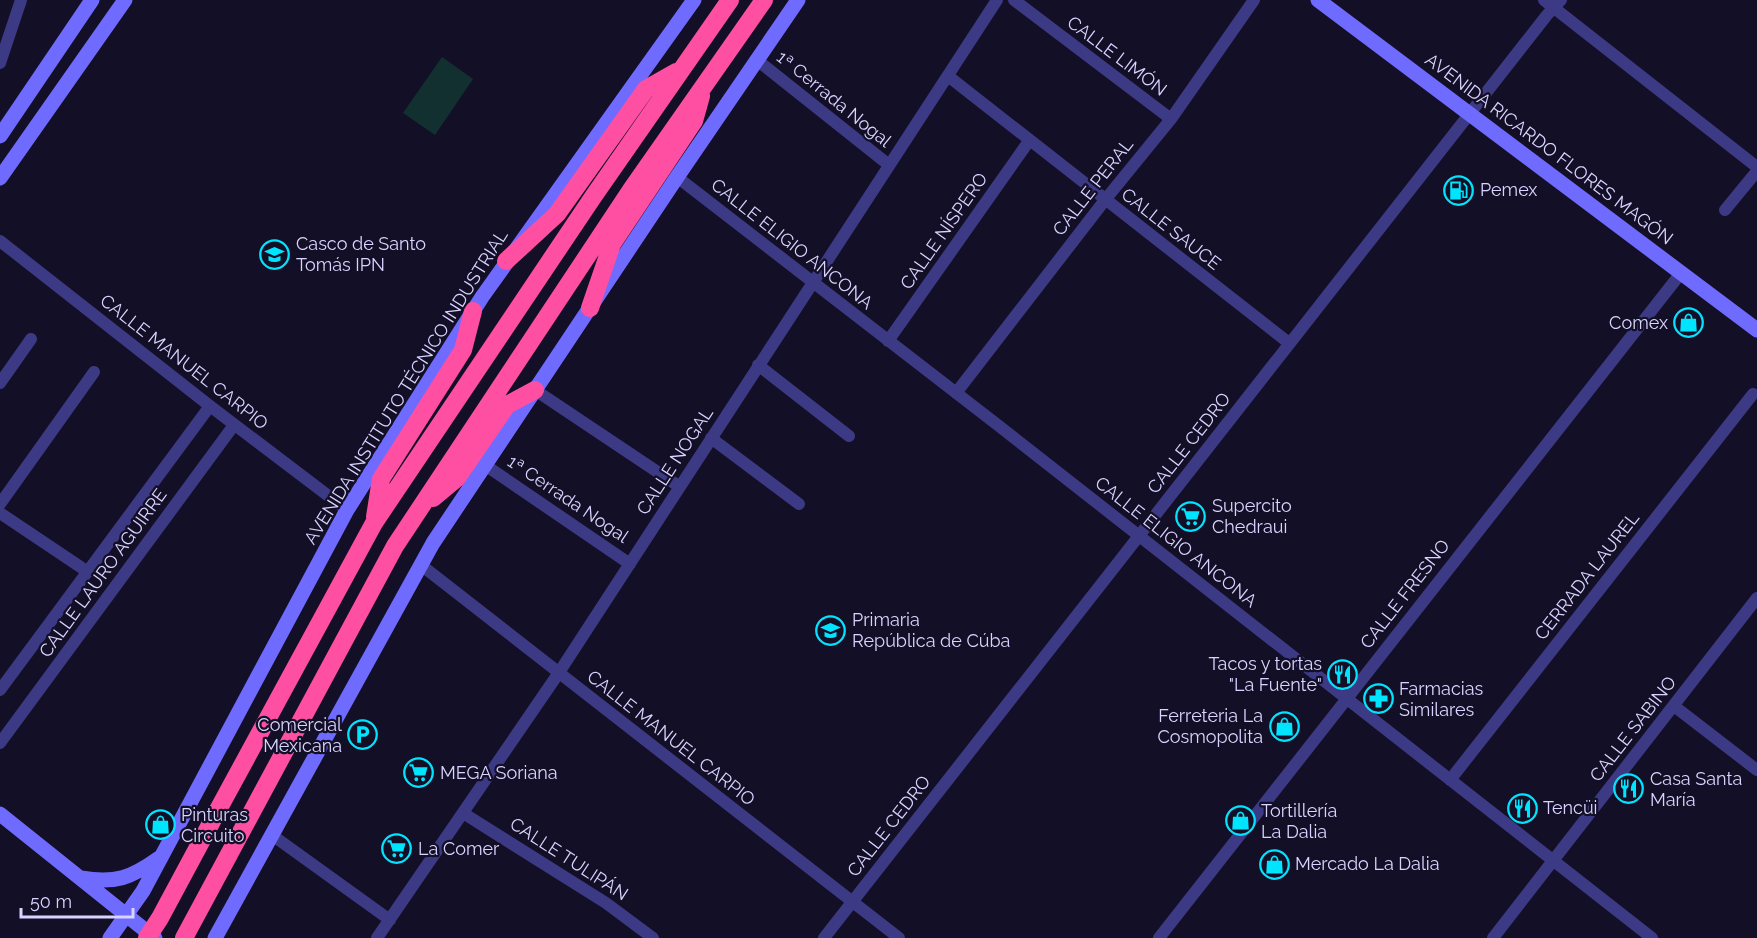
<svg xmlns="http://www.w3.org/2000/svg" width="1757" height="938" font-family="Raleway,sans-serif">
	<rect width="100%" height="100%" fill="#130f26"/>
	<path fill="#12302f" d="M442,57L473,79L435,135L403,113Z"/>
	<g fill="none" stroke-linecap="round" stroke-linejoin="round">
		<path stroke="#3d3a85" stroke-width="12" d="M1014,0L1171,119
			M1544,0L1757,167
			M757,60L889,165
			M0,63L21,0
			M948,76L1289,343
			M677,177L999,426L1652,938
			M1725,210L1757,171
			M0,241L210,406L347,510
			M888,341L1029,141
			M758,365L849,436
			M0,383L31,339
			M535,390L680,487
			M956,393L1105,200L1171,119L1254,0
			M711,438L799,504
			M485,465L630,564
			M0,504L94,372
			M0,513L88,572
			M421,565L899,938
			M0,690L210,406
			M1674,706L1757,770
			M0,743L234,425
			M1450,780L1753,394
			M463,813L606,903L653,938
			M272,835L390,920
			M377,938L558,674L997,0
			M824,938L1547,15L1561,0
			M1159,938L1681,273
			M1493,938L1757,598"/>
		<path stroke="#6f6bff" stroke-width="15" d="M1318,0L1757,330
			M0,136L92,0
			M0,178L125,0
			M0,814L155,938
			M81,878C115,884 131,878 159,858
			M110,938L143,891L347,510L482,297L694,0
			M215,938L433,543L677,177L798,0"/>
		<path stroke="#ff4fa3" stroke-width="18" d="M506,261L557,214L646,89L676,72
			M590,308L612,244L694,121L701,96
			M433,498L457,478L507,405L535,390
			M375,517L381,479L463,350L473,311
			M218,810L374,523L593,197L730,0
			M184,938L395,546L631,190L764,0"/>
		<path stroke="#ff4fa3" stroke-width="18" d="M147,938L160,918L218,810"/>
	</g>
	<defs>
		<symbol id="fuel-ring" viewBox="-11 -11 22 22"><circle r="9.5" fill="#130f26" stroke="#00e5ff" stroke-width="1.5"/><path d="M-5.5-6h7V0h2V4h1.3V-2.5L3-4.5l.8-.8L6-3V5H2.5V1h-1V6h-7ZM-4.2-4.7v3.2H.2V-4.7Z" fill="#00e5ff"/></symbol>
		<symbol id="university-ring" viewBox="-11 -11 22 22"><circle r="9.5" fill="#130f26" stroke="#00e5ff" stroke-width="1.5"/><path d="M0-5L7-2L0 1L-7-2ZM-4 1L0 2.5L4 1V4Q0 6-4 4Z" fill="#00e5ff"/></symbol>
		<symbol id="shop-ring" viewBox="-11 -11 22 22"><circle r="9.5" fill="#130f26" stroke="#00e5ff" stroke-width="1.5"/><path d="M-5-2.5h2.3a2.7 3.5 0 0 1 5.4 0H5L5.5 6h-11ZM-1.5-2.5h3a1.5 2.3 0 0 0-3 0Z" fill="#00e5ff"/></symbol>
		<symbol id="supermarket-ring" viewBox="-11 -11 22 22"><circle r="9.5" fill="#130f26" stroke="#00e5ff" stroke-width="1.5"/><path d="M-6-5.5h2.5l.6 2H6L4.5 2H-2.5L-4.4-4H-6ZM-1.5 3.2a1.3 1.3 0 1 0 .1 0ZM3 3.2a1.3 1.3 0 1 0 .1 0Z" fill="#00e5ff"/></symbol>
		<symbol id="school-ring" viewBox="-11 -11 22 22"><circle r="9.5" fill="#130f26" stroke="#00e5ff" stroke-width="1.5"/><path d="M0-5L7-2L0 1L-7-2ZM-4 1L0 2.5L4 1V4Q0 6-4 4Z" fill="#00e5ff"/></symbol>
		<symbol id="restaurant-ring" viewBox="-11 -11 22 22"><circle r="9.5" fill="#130f26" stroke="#00e5ff" stroke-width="1.5"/><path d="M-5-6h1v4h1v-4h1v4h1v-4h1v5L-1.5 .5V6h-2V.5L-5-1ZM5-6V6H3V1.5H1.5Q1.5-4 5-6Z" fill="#00e5ff"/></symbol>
		<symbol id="pharmacy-ring" viewBox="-11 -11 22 22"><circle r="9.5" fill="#130f26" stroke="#00e5ff" stroke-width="1.5"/><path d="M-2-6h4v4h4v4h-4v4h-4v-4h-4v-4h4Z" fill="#00e5ff"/></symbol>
		<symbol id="parking-ring" viewBox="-11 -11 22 22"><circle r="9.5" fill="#130f26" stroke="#00e5ff" stroke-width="1.5"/><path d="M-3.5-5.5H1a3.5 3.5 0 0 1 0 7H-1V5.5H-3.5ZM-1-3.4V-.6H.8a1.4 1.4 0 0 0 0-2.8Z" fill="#00e5ff"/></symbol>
	</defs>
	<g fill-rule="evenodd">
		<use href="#fuel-ring" x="1442" y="174" width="33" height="33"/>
		<use href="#university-ring" x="258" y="238" width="33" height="33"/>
		<use href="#shop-ring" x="1672" y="306" width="33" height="33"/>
		<use href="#supermarket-ring" x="1174" y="500" width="33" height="33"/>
		<use href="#school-ring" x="814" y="614" width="33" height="33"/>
		<use href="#restaurant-ring" x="1326" y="658" width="33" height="33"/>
		<use href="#pharmacy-ring" x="1362" y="682" width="33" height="33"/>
		<use href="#shop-ring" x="1268" y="710" width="33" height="33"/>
		<use href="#parking-ring" x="346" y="718" width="33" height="33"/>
		<use href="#supermarket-ring" x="402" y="756" width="33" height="33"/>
		<use href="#restaurant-ring" x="1612" y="772" width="33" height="33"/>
		<use href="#restaurant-ring" x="1506" y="792" width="33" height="33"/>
		<use href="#shop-ring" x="1224" y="804" width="33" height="33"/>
		<use href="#shop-ring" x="144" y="808" width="33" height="33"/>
		<use href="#supermarket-ring" x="380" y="832" width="33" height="33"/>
		<use href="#shop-ring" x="1258" y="848" width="33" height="33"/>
	</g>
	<g text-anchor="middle" stroke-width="4.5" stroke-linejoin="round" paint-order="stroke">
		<g font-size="18" fill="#d9d4ff" stroke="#130f26">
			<text transform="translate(1117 56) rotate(37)" y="6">CALLE LIMÓN</text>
			<text transform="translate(834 99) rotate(39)" y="6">1ª Cerrada Nogal</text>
			<text transform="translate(1549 149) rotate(37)" y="6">AVENIDA RICARDO FLORES MAGÓN</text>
			<text transform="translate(1093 187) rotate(-52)" y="6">CALLE PERAL</text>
			<text transform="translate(1171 229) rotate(38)" y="6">CALLE SAUCE</text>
			<text transform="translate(944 231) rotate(-55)" y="6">CALLE NÍSPERO</text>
			<text transform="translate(792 244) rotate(38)" y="6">CALLE ELIGIO ANCONA</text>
			<text transform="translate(184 362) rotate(38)" y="6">CALLE MANUEL CARPIO</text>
			<text transform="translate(406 387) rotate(-58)" y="6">AVENIDA INSTITUTO TÉCNICO INDUSTRIAL</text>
			<text transform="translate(1189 443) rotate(-52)" y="6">CALLE CEDRO</text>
			<text transform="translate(675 461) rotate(-57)" y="6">CALLE NOGAL</text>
			<text transform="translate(568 499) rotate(34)" y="6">1ª Cerrada Nogal</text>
			<text transform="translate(1176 542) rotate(38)" y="6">CALLE ELIGIO ANCONA</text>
			<text transform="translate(103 573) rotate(-54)" y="6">CALLE LAURO AGUIRRE</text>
			<text transform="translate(1587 576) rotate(-52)" y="6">CERRADA LAUREL</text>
			<text transform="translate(1405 594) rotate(-52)" y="6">CALLE FRESNO</text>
			<text transform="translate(1633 729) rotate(-52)" y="6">CALLE SABINO</text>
			<text transform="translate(671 738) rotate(38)" y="6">CALLE MANUEL CARPIO</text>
			<text transform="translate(889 826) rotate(-52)" y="6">CALLE CEDRO</text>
			<text transform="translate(569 859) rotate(33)" y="6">CALLE TULIPÁN</text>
		</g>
		<g font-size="18" fill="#d9d4ff" stroke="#130f26" text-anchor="start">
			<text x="1480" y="196">Pemex</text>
			<text x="296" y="250">Casco de Santo<tspan x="296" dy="21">Tomás IPN</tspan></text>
			<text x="1668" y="329" text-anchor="end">Comex</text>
			<text x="1212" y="512">Supercito<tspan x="1212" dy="21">Chedraui</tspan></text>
			<text x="852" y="626">Primaria<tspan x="852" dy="21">República de Cúba</tspan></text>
			<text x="1322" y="670" text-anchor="end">Tacos y tortas<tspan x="1322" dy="21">"La Fuente"</tspan></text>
			<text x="1399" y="695">Farmacias<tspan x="1399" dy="21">Similares</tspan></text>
			<text x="1263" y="722" text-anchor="end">Ferreteria La<tspan x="1263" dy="21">Cosmopolita</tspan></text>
			<text x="342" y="731" text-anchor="end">Comercial<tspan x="342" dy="21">Mexicana</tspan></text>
			<text x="440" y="779">MEGA Soriana</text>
			<text x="1650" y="785">Casa Santa<tspan x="1650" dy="21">María</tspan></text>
			<text x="1543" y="814">Tencüi</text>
			<text x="1261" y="817">Tortillería<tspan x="1261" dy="21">La Dalia</tspan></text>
			<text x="181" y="821">Pinturas<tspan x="181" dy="21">Circuito</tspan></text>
			<text x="418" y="855">La Comer</text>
			<text x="1295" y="870">Mercado La Dalia</text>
		</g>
	</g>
	<path d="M21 908v9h112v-9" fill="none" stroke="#d9d4ff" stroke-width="3"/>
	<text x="30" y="908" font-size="18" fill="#d9d4ff" stroke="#130f26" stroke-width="4.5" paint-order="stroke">50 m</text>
</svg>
